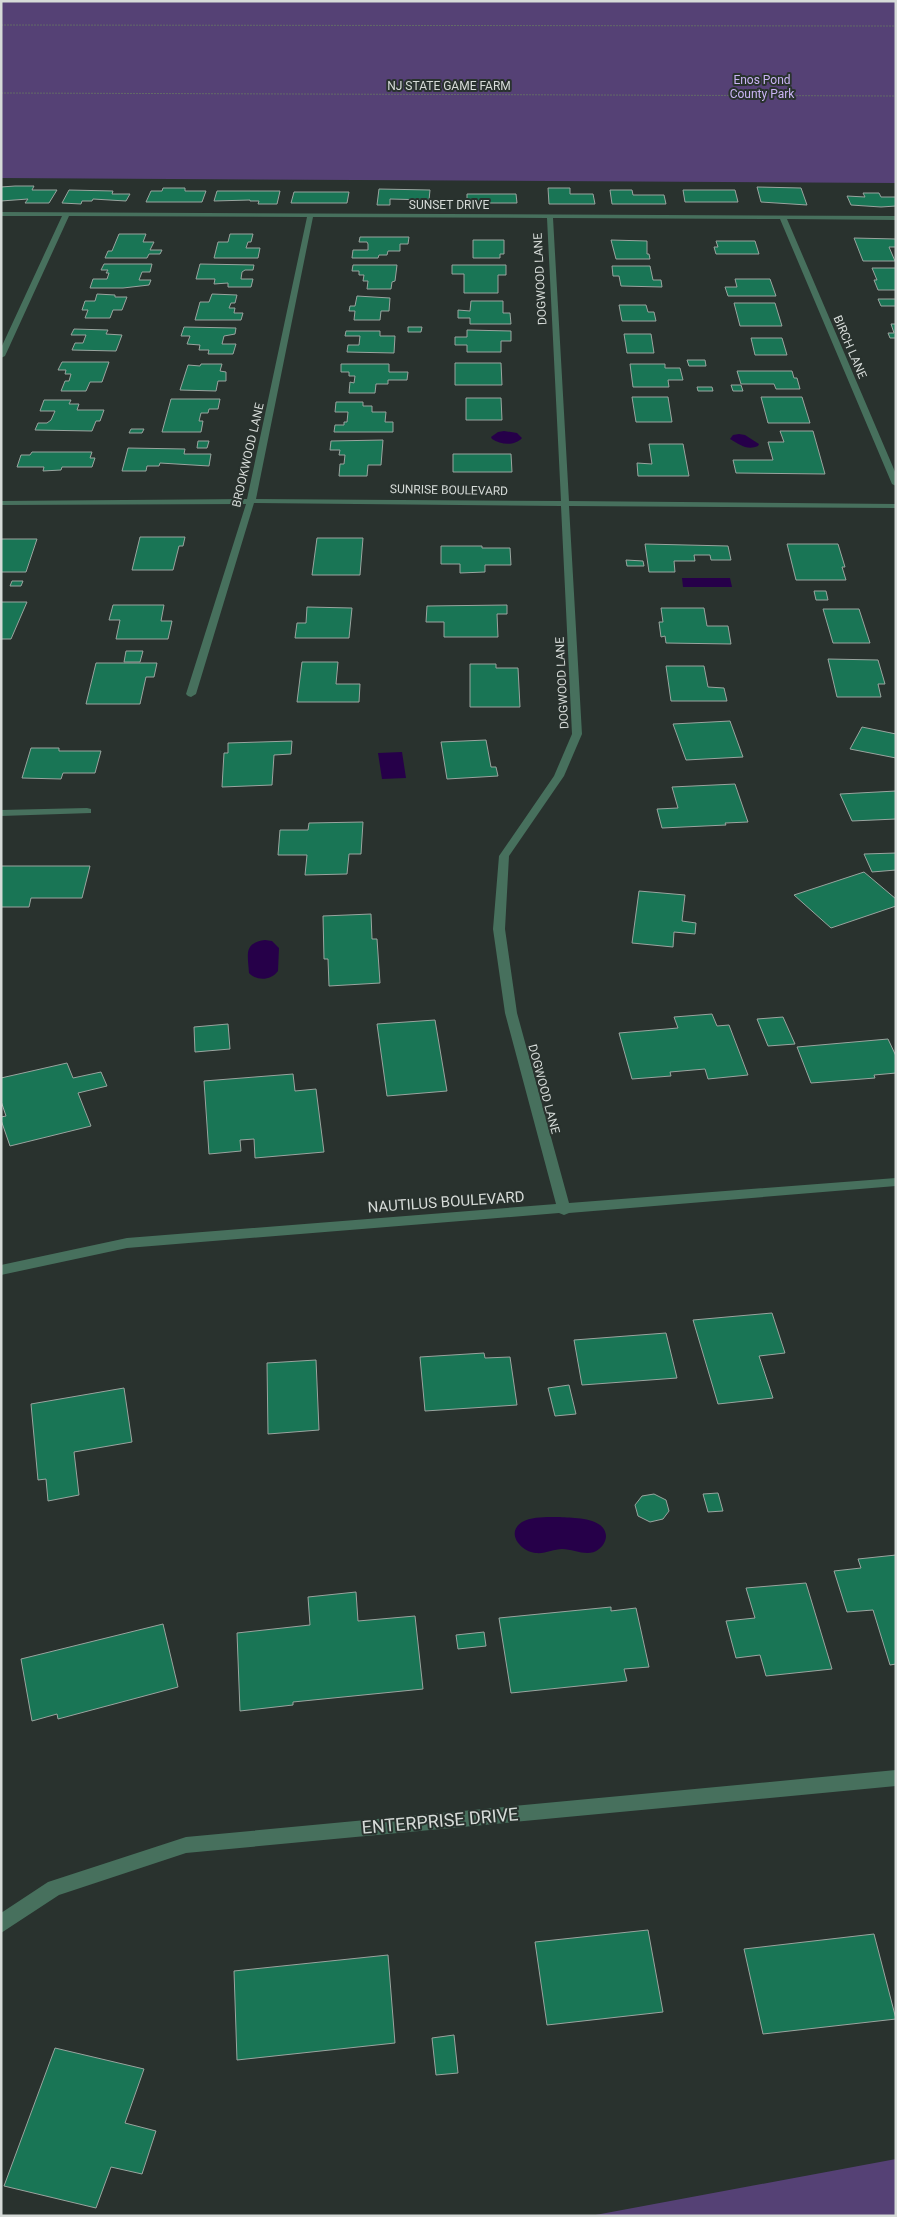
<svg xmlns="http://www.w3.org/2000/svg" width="897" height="2217" font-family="Roboto,sans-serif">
	<rect width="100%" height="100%" fill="#29322e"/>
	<path fill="#554175" d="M1,1H896V183L1,178Z
		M896,2159V2216H590Z"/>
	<path fill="#260049" d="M504,431L517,433L522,438C515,446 501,445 492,439L491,437L498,432Z
		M739,434L745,435L759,444L758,446C747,451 739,444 730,439L733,435Z
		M682,578H730L732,587H683Z
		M402,752L406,778L382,779L378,753Z
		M265,940L272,941L279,948L278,971C271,981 256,981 249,973C248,955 243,943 265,940Z
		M560,1517C573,1518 605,1517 606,1536C606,1541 603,1546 599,1549C588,1558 575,1549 562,1549C554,1549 545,1554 536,1553C521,1552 505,1533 522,1522C533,1516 549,1517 560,1517Z"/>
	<path fill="#197555" stroke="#9aa49f" d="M15,186H34L32,190H57L49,203H25L28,199L1,201V187Z
		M757,187L801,188L807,205L761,202Z
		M163,188H185V191H206L202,202H146L151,191H162Z
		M548,188H570V194H593L595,204H549Z
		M379,189L430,190L429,200L390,199V205H377Z
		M69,190L113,191L112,194H130L126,201L93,199L92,201H82L81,204L62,203Z
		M610,190H632L633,195H664L666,204H612Z
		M683,190H735L738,202H685Z
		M217,191H280L277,204H258L259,201H250V200L214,201Z
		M294,192H349L347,203H291Z
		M863,193H879L881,197H896V206L881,207L851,205L847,196L865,197Z
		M467,194H516L517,203H467Z
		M119,234H146L143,242H154L150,250H162L160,254H149L147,258H105L108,251H112Z
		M230,234H253L251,242H248L246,248H260L258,258H214L218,242H228Z
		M360,237H409L408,244H400V251H388L387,255H379L378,258H352L353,250H368V244L367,242H359Z
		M854,238L896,239V247H889L895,261H863Z
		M473,240H504V254H500V258H473Z
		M611,240L647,241V254H649L650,259H616Z
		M716,241H755L759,254H716L714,247H718Z
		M104,264H152L150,272H142L139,280H151L149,285L123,288H90L93,279H107L109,273H106L108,270H101Z
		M200,264L254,265L253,270H245L242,272L241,279H253L251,287H228V283L214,284L215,279H196Z
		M353,265H397L395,281L392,282L391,289H367L368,281H363L364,275H359V271H352Z
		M452,265H506V275H498V293H464V274H452Z
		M612,266H650L653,280H661L662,287L621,286L619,276H613Z
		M872,268H896V290H878L874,280H877Z
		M735,279H770L776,296H728L725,287H737Z
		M97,294L115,295V297H127L122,310H113L110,318H85L88,310H82L85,301H95Z
		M212,294L237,295L235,303H231L229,308H235L234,313H243L241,320H195L200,302H209Z
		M357,296L390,298L389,311H381L380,320H354L355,311H349L350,306H355Z
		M878,299H896V306H881Z
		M471,301H503V313H510L511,324H470V318H458V310L470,311Z
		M734,303H775L782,326H740Z
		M619,305H646L648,312H654L656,321H622Z
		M891,324H896V338H890L888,333H894Z
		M184,327L236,328L235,334L224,336L222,344H236L233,354H208L209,350H199L200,345L187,344L190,336H181Z
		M408,327H422L421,332H408Z
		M74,329L108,330L106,334L122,335L116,351L72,350L75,343H83L86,335H71Z
		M467,330L511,331V341H501V352H467V345H455V337H467Z
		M346,331H380V336H395L394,353L347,352L348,345H359L360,336H345Z
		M624,334H651L654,353H627Z
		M751,338H782L787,355H755Z
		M687,360H705L706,366H689Z
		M62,362H109L102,382H90L86,391H61L65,381H69L71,374H65L66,370H58Z
		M455,363H501L502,385H455Z
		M201,364H222L220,371L226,372V381H218L216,391L180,390L188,365L200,366Z
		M341,364H389V372H408L407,380H388V384H376L375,393H349L350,382L354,383L355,376H349V372H341Z
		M630,364H665V368H680L683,380H668L669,387H633Z
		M737,371H792L794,378H797L800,389H776L774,384H741Z
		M731,385H741L743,391H733Z
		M697,387H712L713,391H698Z
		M632,397H668L672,422H636Z
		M761,397H802L810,423H768Z
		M466,398H501L502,420H466Z
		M171,399H220L218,409H209L208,413H201L199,421H203L201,432H162Z
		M44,400H71L69,404H79L77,410H104L100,421H96L92,431L35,430L38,423H47L51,420L55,411H40Z
		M336,402H363V406H372V412H386L385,422H393V432H334L335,425H344V422H347L348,412H335Z
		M131,429H144L142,433H129Z
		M780,431H813L825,474L736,473L733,460H773L768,442H784Z
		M383,440L381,465H368L367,476H339L340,464H344L345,455H339L340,450H330L331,441Z
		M198,441H209L207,448H197Z
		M649,444H683L689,476H638L637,463L652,464Z
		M128,448L185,449L184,454H211L209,466L160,463L159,466H147L146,471H122Z
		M32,452H92L90,458H95L92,467H62L61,470L43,471L44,467H17L21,455H30Z
		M453,454H511L512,472H453Z
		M140,537H185L183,546H179L173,570H132Z
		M317,538H363L360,575H312Z
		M1,539H37L26,572H1Z
		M645,544L728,546L731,560H711L710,555H694L695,561H674L675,572H649Z
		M787,544H838L845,567H842L846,580H796Z
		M441,546H482V548H510L511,565H485V572L460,573V564H441Z
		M626,560L643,561L644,566H627Z
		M12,581H23L21,586H10Z
		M814,591H826L828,600H816Z
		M1,602H27L11,639H1Z
		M113,605H164L161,621H172L168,639H116L120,620H109Z
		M507,605V614H497L498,637H444V622H426L427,606Z
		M307,607L352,608L349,638H295L297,623H306Z
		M661,608H704L707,626H728L731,644L666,643L665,636L661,637L659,622H663Z
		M823,609H859L870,643H833Z
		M126,651H143L140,662H124Z
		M828,659L878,660L885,684H878L881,697H837Z
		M302,662H338L336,684H360L359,702H297Z
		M96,663H157L154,677H146L140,704H86Z
		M470,664H496V668H518L520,707H470Z
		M666,666H704L708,687L724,688L727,701H671Z
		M730,721L743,757L686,760L673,724Z
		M862,727L896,734V758L850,749Z
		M486,740L491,767H496L498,776L447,779L441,742Z
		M292,741L291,754L274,755L272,785L222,787L224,753H228V743Z
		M31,748H59V751H101L95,773H63L61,779L22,778Z
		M735,784L748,822L725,823L726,825L662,828L657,809L678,808L672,787Z
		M896,791V819L852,821L840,794Z
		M363,822L361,854H349L347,874L305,875L307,855H278L280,830H308L309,823Z
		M896,853V870L872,872L864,854Z
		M1,866H90L82,898H31L29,907H1Z
		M864,872L896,899V906L831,928L794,895Z
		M639,891L685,895L682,921L696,923L695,934L674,932L673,947L632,943Z
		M371,914L372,939H377L380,983L329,986L328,959H324L323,916Z
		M712,1014L717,1026L729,1025L748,1075L708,1079L705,1069L670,1072L671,1076L632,1079L619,1033L678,1028L674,1017Z
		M783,1017L795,1044L768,1046L757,1019Z
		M435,1020L447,1091L387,1096L377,1024Z
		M228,1024L230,1049L195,1052L194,1027Z
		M888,1039L896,1056V1073L874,1075L875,1078L811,1083L797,1047Z
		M67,1063L73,1078L101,1072L107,1086L78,1093L91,1126L10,1146L1,1120V1117L6,1116L1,1101V1078Z
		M293,1074L295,1091L316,1089L324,1152L255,1158L254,1139L240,1140L241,1151L209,1154L204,1081Z
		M772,1313L785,1353L759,1356L773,1398L718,1404L693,1320Z
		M666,1333L677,1378L582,1385L574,1340Z
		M484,1353L485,1358L510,1357L517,1405L425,1411L420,1357Z
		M316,1360L319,1430L268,1434L267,1363Z
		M569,1385L576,1414L555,1416L548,1388Z
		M124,1388L132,1442L74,1452L79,1495L48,1501L46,1479L38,1480L31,1404Z
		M718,1493L723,1511L708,1512L703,1494Z
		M654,1494L666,1500L669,1511L663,1519L650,1522L638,1516L635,1505L642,1496Z
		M896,1555V1664L890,1665L873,1610L847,1612L834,1571L861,1568L858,1559Z
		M806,1583L832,1669L766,1676L760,1655L736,1658L726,1621L755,1618L746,1588Z
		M356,1592L358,1621L415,1616L423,1689L293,1702V1705L240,1711L237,1633L310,1625L308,1597Z
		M611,1607V1611L636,1608L649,1667L624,1669L627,1681L511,1693L499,1618Z
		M163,1624L178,1687L58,1719L57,1714L32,1721L21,1659Z
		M484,1632L486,1646L458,1649L456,1635Z
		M648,1930L663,2012L547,2025L535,1942Z
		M874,1934L896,2019L763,2034L744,1949Z
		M388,1955L395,2043L237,2060L234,1971Z
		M454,2035L458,2073L436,2075L432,2038Z
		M55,2048L144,2069L125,2123L156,2131L142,2174L111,2167L96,2208L4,2186Z"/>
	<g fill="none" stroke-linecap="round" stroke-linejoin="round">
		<path stroke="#636b67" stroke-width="1" stroke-dasharray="2 1" stroke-linecap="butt" d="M1,25L896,26
			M1,93L896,96"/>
		<path fill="#47705d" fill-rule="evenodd" d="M1,212L896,216V220L787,219L896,474V486L892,484L780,219L553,218L569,501L896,504V508L569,506L582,734L564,776L509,856L505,929L517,1013L569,1203L896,1178V1186L569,1213L564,1215L559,1213L127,1248L1,1275V1265L127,1238L556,1204L505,1013L493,929L499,856L554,776L572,734L561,506L254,503L196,694L191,697L188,696L186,694L246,504L1,505V501L247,499L307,217L69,216L5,356L1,358V348L62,216H1ZM313,217L547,218L561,501L256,499Z
			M87,808L91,809V813L1,816V810Z
			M896,1770V1786L186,1853L59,1895L1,1933V1913L48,1882L186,1837Z"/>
	</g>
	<g text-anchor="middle" stroke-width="4" stroke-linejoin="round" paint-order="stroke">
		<g font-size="12" fill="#cab4f4" stroke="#29322e">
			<text x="762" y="84">Enos Pond<tspan x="762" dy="14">County Park</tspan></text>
		</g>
		<g font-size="12" fill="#d6dbd8" stroke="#29322e">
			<text x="449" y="90">NJ STATE GAME FARM</text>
			<text x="449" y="209">SUNSET DRIVE</text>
			<text transform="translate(540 279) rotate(-93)" y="4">DOGWOOD LANE</text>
			<text transform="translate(850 347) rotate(67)" y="4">BIRCH LANE</text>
			<text transform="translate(248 455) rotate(-77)" y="4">BROOKWOOD LANE</text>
			<text transform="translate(449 490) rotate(1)" y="4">SUNRISE BOULEVARD</text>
			<text transform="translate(562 683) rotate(-93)" y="4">DOGWOOD LANE</text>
			<text transform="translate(544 1089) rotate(75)" y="4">DOGWOOD LANE</text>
		</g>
		<g font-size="15" fill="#d6dbd8" stroke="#29322e">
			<text transform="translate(446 1202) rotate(-4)" y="5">NAUTILUS BOULEVARD</text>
		</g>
		<g font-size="18" fill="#d6dbd8" stroke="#29322e">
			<text transform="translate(440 1821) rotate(-5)" y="6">ENTERPRISE DRIVE</text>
		</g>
	</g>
	<rect width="897" height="2217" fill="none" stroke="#d6dbd8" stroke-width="5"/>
</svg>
